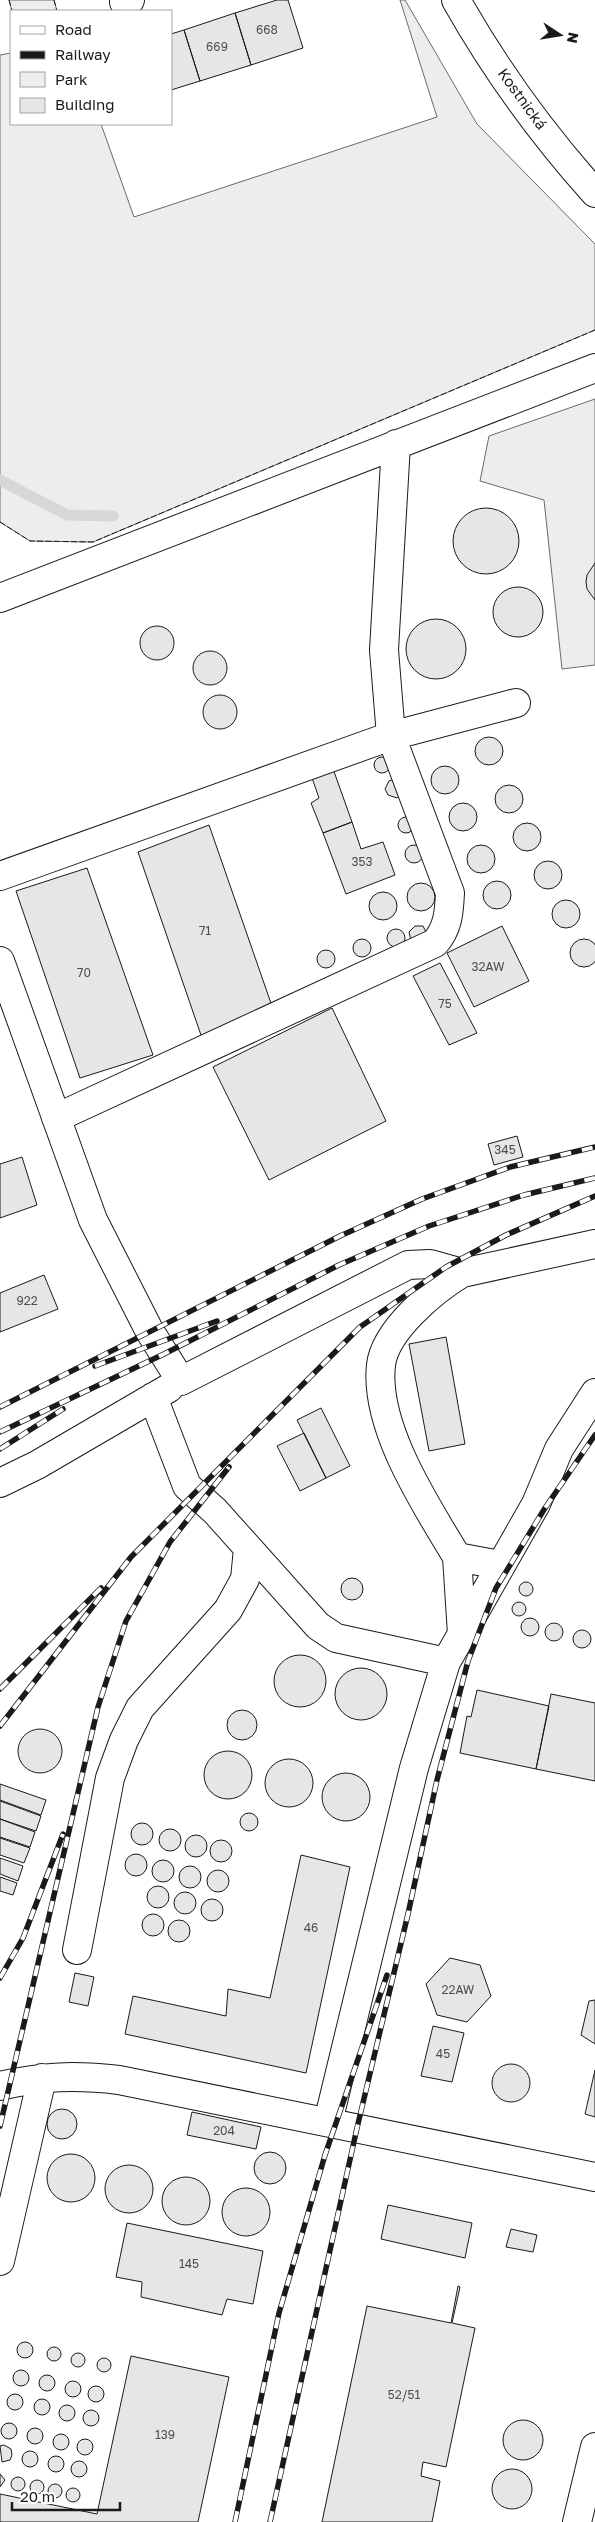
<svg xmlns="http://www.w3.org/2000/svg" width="595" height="2522" font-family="'Golos Text',sans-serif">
	<rect width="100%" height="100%" fill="#fff"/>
	<path fill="#ededed" stroke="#6a6a6a" d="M9,0H54L57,11H12Z
		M400,0H405L477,124L595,244V330L93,542L30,541L0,522V55L11,53V124H101L134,217L437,117Z
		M595,399V665L562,669L544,500L480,481L489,436Z"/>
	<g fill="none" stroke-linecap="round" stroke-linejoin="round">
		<path stroke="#d7d7d7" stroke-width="11" d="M0,480L67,515L113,516"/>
	</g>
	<path fill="#e6e6e6" stroke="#1a1a1a" d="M277,0H288L303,48L251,65L235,13Z
		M235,13L251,65L200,81L184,30Z
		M184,30L200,81L171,90V34Z
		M453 541a33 33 0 1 1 66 0a33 33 0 1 1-66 0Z
		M595,563V600L587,589L586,582L587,575Z
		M493 612a25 25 0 1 1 50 0a25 25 0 1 1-50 0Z
		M406 649a30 30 0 1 1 60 0a30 30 0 1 1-60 0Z
		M140 643a17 17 0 1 1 34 0a17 17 0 1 1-34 0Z
		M193 668a17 17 0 1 1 34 0a17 17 0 1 1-34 0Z
		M203 712a17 17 0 1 1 34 0a17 17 0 1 1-34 0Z
		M475 751a14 14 0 1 1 28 0a14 14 0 1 1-28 0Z
		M374 765a8 8 0 1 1 16 0a8 8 0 1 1-16 0Z
		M431 780a14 14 0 1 1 28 0a14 14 0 1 1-28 0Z
		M332,766L352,822L323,833L311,803L319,798L311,775Z
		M394,779L399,796L397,798L388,795L385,789L389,781Z
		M495 799a14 14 0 1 1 28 0a14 14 0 1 1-28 0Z
		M449 817a14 14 0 1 1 28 0a14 14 0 1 1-28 0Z
		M398 825a8 8 0 1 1 16 0a8 8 0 1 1-16 0Z
		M352,822L361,849L383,842L395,875L346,894L323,833Z
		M513 837a14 14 0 1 1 28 0a14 14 0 1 1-28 0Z
		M209,825L273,1009L203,1041L138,852Z
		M467 859a14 14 0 1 1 28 0a14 14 0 1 1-28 0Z
		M405 854a9 9 0 1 1 18 0a9 9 0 1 1-18 0Z
		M534 875a14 14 0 1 1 28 0a14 14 0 1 1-28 0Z
		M87,868L153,1055L80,1078L16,891Z
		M483 895a14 14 0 1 1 28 0a14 14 0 1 1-28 0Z
		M407 897a14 14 0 1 1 28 0a14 14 0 1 1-28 0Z
		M369 906a14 14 0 1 1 28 0a14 14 0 1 1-28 0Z
		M552 914a14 14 0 1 1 28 0a14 14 0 1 1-28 0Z
		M415,926H423L427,934L411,941L409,932Z
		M502,926L529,981L474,1007L447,953Z
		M387 938a9 9 0 1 1 18 0a9 9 0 1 1-18 0Z
		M353 948a9 9 0 1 1 18 0a9 9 0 1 1-18 0Z
		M570 953a14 14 0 1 1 28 0a14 14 0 1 1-28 0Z
		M317 959a9 9 0 1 1 18 0a9 9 0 1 1-18 0Z
		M440,963L477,1033L449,1045L413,976Z
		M332,1008L386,1121L269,1180L213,1067Z
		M517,1136L523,1157L494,1165L488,1144Z
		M22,1157L37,1205L0,1218V1164Z
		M44,1275L58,1309L0,1332V1293Z
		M446,1337L465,1444L429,1451L409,1344Z
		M321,1408L350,1466L326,1478L297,1420Z
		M304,1433L326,1478L300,1491L277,1446Z
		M341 1589a11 11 0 1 1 22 0a11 11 0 1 1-22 0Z
		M519 1589a7 7 0 1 1 14 0a7 7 0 1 1-14 0Z
		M512 1609a7 7 0 1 1 14 0a7 7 0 1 1-14 0Z
		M521 1627a9 9 0 1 1 18 0a9 9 0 1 1-18 0Z
		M545 1632a9 9 0 1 1 18 0a9 9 0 1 1-18 0Z
		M573 1639a9 9 0 1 1 18 0a9 9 0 1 1-18 0Z
		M274 1681a26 26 0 1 1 52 0a26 26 0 1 1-52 0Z
		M335 1694a26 26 0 1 1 52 0a26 26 0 1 1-52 0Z
		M477,1690L549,1706L536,1769L460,1753L467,1716L471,1717Z
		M551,1694L595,1703V1781L536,1769Z
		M227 1725a15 15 0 1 1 30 0a15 15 0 1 1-30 0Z
		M18 1751a22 22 0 1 1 44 0a22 22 0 1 1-44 0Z
		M204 1775a24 24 0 1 1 48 0a24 24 0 1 1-48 0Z
		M265 1783a24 24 0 1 1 48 0a24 24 0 1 1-48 0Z
		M322 1797a24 24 0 1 1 48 0a24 24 0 1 1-48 0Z
		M0,1784L46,1800L41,1815L0,1800Z
		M0,1801L41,1816L36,1831L0,1819Z
		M240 1822a9 9 0 1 1 18 0a9 9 0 1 1-18 0Z
		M0,1819L35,1832L30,1847L0,1837Z
		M131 1834a11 11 0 1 1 22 0a11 11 0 1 1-22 0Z
		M159 1840a11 11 0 1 1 22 0a11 11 0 1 1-22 0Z
		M185 1846a11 11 0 1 1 22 0a11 11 0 1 1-22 0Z
		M0,1838L30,1848L24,1863L0,1855Z
		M210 1851a11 11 0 1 1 22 0a11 11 0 1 1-22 0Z
		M125 1865a11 11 0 1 1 22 0a11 11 0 1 1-22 0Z
		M301,1855L350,1867L306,2073L125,2034L133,1996L226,2016L228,1989L270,1998Z
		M0,1858L23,1866L18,1881L0,1874Z
		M152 1871a11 11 0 1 1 22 0a11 11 0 1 1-22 0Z
		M179 1877a11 11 0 1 1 22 0a11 11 0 1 1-22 0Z
		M207 1881a11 11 0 1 1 22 0a11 11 0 1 1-22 0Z
		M0,1877L17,1883L13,1895L0,1891Z
		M147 1897a11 11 0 1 1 22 0a11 11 0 1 1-22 0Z
		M174 1903a11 11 0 1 1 22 0a11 11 0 1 1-22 0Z
		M201 1910a11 11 0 1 1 22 0a11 11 0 1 1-22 0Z
		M142 1925a11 11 0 1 1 22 0a11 11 0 1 1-22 0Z
		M168 1931a11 11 0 1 1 22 0a11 11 0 1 1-22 0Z
		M450,1958L480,1965L491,1996L467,2022L437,2015L426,1984Z
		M75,1973L94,1977L88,2006L69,2002Z
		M595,2000V2044L581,2035L589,2001Z
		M433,2026L464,2033L452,2082L421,2076Z
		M492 2083a19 19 0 1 1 38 0a19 19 0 1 1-38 0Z
		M595,2070V2117L585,2114Z
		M47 2124a15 15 0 1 1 30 0a15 15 0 1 1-30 0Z
		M192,2112L261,2127L256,2149L187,2135Z
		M254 2168a16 16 0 1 1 32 0a16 16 0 1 1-32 0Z
		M47 2178a24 24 0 1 1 48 0a24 24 0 1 1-48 0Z
		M105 2189a24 24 0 1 1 48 0a24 24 0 1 1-48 0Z
		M162 2201a24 24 0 1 1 48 0a24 24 0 1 1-48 0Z
		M222 2212a24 24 0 1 1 48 0a24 24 0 1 1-48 0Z
		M388,2205L472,2223L465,2258L381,2239Z
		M127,2223L263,2251L253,2304L227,2299L222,2315L141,2297L142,2282L116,2277Z
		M511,2229L537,2235L533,2252L506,2247Z
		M458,2286L460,2287L452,2323L475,2328L446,2467L423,2462L421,2476L440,2481L432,2522H322L367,2306L451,2323Z
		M17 2350a8 8 0 1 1 16 0a8 8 0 1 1-16 0Z
		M47 2354a7 7 0 1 1 14 0a7 7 0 1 1-14 0Z
		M71 2360a7 7 0 1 1 14 0a7 7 0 1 1-14 0Z
		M131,2356L229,2377L198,2522H0V2494L97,2514Z
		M97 2365a7 7 0 1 1 14 0a7 7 0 1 1-14 0Z
		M13 2378a8 8 0 1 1 16 0a8 8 0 1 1-16 0Z
		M39 2383a8 8 0 1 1 16 0a8 8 0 1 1-16 0Z
		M65 2389a8 8 0 1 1 16 0a8 8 0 1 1-16 0Z
		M88 2394a8 8 0 1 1 16 0a8 8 0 1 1-16 0Z
		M7 2402a8 8 0 1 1 16 0a8 8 0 1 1-16 0Z
		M34 2407a8 8 0 1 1 16 0a8 8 0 1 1-16 0Z
		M59 2413a8 8 0 1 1 16 0a8 8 0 1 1-16 0Z
		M83 2418a8 8 0 1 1 16 0a8 8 0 1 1-16 0Z
		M503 2440a20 20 0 1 1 40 0a20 20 0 1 1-40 0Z
		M1 2431a8 8 0 1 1 16 0a8 8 0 1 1-16 0Z
		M27 2436a8 8 0 1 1 16 0a8 8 0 1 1-16 0Z
		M53 2442a8 8 0 1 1 16 0a8 8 0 1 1-16 0Z
		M77 2447a8 8 0 1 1 16 0a8 8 0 1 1-16 0Z
		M4,2445L11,2449L12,2455L10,2460L2,2462L0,2446Z
		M22 2459a8 8 0 1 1 16 0a8 8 0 1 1-16 0Z
		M48 2464a8 8 0 1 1 16 0a8 8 0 1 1-16 0Z
		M71 2469a8 8 0 1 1 16 0a8 8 0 1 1-16 0Z
		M492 2489a20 20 0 1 1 40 0a20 20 0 1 1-40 0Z
		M0,2474L5,2480L0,2487Z
		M11 2484a7 7 0 1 1 14 0a7 7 0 1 1-14 0Z
		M30 2487a7 7 0 1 1 14 0a7 7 0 1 1-14 0Z
		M48 2491a7 7 0 1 1 14 0a7 7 0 1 1-14 0Z
		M66 2495a7 7 0 1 1 14 0a7 7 0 1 1-14 0Z"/>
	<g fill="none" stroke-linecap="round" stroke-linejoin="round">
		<defs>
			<path id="minor" d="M456,0C495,69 542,134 595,193
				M124,2L130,0
				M0,598L595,368
				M0,876L391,736L384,650L396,444
				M0,961L93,1220L149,1330L181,1381L408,1265L430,1264L462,1273L595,1244
				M56,1118L435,943C448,928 449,913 450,893L391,736L516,703
				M153,1397L187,1486L215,1511L318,1626L336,1638L446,1662
				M0,1483L37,1465L169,1388
				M457,1557C426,1505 374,1427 381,1365C385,1330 434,1290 462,1273
				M462,1634L457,1557L500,1565
				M77,1950L110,1778L124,1740L140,1708L228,1610L245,1579L248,1549
				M0,2086C42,2076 76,2075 119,2080L595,2177
				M328,2122L414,1768L446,1662L536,1504L559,1449L595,1393
				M0,2261L42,2078
				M577,2522L595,2447"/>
		</defs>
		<use href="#minor" stroke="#1a1a1a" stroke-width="30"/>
		<use href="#minor" stroke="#fff" stroke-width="28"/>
		<defs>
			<path id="rail" d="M95,1366L217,1321
				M0,1407L340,1236L422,1199L510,1167L595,1147
				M0,1432L164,1354L339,1265L429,1226L524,1195L595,1178
				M0,1449L63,1409
				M0,1689L101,1588
				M0,1726L131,1557L360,1327L446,1267L506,1235L595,1196
				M0,1978L23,1938L63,1834
				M0,2126L98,1707L126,1621L170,1542L229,1467
				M235,2522L279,2313L325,2155L387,1975
				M270,2522L357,2128L408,1914L437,1780L468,1661L496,1588L545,1508L595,1435"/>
		</defs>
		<use href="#rail" stroke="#1a1a1a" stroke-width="5.5"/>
		<use href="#rail" stroke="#fff" stroke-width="4" stroke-dasharray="11" stroke-linecap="butt"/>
		<path stroke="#1a1a1a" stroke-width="1" stroke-dasharray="6 2.5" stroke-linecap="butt" d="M9,0L12,11
			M54,0L57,11
			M0,522L30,541L93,542L595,330"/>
	</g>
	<g text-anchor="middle" stroke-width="4" stroke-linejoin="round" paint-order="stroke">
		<g font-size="12" fill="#4d4d4d">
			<text x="267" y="34">668</text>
			<text x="217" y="51">669</text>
			<text x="362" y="866">353</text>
			<text x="205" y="935">71</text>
			<text x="488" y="971">32AW</text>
			<text x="84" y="977">70</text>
			<text x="445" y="1008">75</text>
			<text x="505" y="1154">345</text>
			<text x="27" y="1305">922</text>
			<text x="311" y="1932">46</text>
			<text x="458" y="1994">22AW</text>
			<text x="443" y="2058">45</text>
			<text x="224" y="2135">204</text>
			<text x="189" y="2268">145</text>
			<text x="404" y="2399">52/51</text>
			<text x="165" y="2439">139</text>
		</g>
		<g font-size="15" fill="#1a1a1a" stroke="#fff">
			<text transform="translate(522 99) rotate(54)" y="5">Kostnická</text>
		</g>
	</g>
	<rect x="10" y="10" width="162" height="115" fill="#ffffff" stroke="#a3a3a3"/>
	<rect x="20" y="26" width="25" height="8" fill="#ffffff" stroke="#a3a3a3"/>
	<text x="55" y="35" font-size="15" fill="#1a1a1a">Road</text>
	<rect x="20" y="51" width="25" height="8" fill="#1a1a1a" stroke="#a3a3a3"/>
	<text x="55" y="60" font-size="15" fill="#1a1a1a">Railway</text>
	<rect x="20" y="72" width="25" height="15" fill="#ededed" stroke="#a3a3a3"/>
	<text x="55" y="85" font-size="15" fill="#1a1a1a">Park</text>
	<rect x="20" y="98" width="25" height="15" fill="#e6e6e6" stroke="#a3a3a3"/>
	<text x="55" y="110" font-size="15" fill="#1a1a1a">Building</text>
	<g transform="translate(560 35) rotate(102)" stroke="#ffffff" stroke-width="4" paint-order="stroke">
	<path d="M0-4L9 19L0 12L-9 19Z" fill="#1a1a1a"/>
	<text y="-8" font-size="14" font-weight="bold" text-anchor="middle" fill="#1a1a1a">N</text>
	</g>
	<path d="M12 2502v8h108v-8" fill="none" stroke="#1a1a1a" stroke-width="2.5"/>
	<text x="20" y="2502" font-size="15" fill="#1a1a1a" stroke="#ffffff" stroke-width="4" paint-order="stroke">20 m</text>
</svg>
